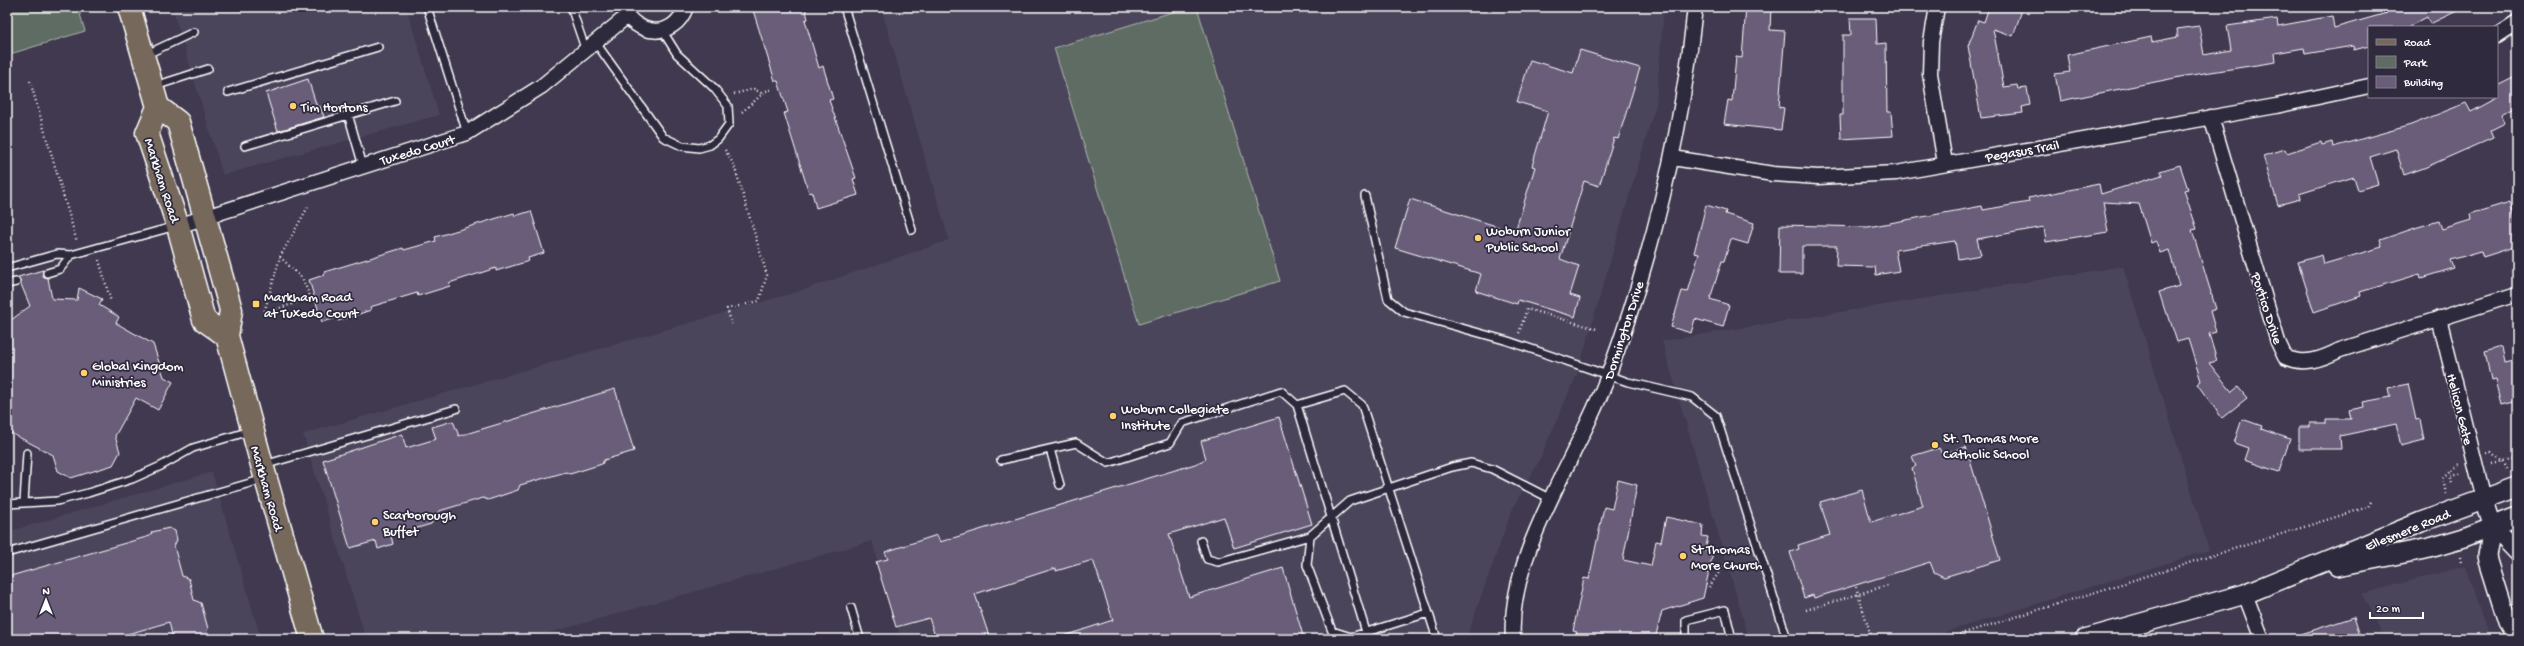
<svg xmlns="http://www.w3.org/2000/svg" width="2524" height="646" font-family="'Gochi Hand',sans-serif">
	<rect width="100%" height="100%" fill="#40394f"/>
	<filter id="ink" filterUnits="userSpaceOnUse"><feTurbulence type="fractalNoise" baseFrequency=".025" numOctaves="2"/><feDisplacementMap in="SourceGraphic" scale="8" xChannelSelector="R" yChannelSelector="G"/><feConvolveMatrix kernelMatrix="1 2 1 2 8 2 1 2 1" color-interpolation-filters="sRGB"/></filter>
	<g filter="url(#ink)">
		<path fill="#4c445c" d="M172,7H406L439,115L223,175Z
			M881,7H1664L1656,104L1578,372L1538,463L1512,510L1466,639H901L872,541L528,639H366L303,434L800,291L949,240Z
			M2123,266L2209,550L1923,639H1749L1662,341Z
			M212,472L261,639H7V532Z
			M2465,566L2491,639H2385L2362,594Z"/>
		<path fill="#5e6c63" stroke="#aeb6b1" d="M7,7H78L85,31L7,55Z
			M1189,7H1197L1280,281L1139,324L1054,48Z"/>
		<path fill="#695d7a" stroke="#fff" d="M752,7H805L808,19L805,20L819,68L823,66L833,99L829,100L856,178L853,179L858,195L816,208L812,192L809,193L784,113L788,112L778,81H775Z
			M1746,7H1771L1770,30L1785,31L1779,107L1784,108L1781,130L1724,124L1728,100L1732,101L1736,57L1742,58Z
			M1989,7H2023L2013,36L1993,29L2004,87L2017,85L2018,89L2027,88L2030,105L2022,107L2023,113L1981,118L1968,46L1978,20L1984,22Z
			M2384,7H2465L2430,24L2427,17L2408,27H2369V46L2354,50L2353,46L2305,54L2304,48L2275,53L2276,62L2185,76L2060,101L2055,74L2070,72L2067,55L2151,37L2152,42L2178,37L2177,29L2199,26L2204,55L2231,50L2227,26L2277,19L2278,26L2332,16L2334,28L2387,13Z
			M1850,18H1876L1877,44L1886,43L1887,112H1891L1893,136L1841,139L1840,115H1843V35H1851Z
			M1580,50L1640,68L1618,139L1614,138L1599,186L1584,181L1560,259L1579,266L1570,295L1580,298L1575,317L1518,300L1517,304L1476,291L1481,274L1395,248L1410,199L1515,232L1535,167L1532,166L1548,111L1517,102L1530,60L1573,73Z
			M2517,76V106L2501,114L2505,123L2491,130L2494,137L2424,168L2404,175L2396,149L2370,157L2378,184L2358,190L2354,177L2299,194L2300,199L2278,205L2263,156L2285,149L2287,153L2321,142L2322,145L2332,142L2333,147L2411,125L2466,103L2471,112L2497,98V86Z
			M308,79L317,107L320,106L324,117L278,131L266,93Z
			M2180,165L2188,189L2184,190L2197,229L2192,230L2216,309L2210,311L2216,332L2209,334L2217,361L2209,363L2232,392L2238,387L2247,398L2222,418L2197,384L2201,381L2188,339L2177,342L2168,314H2166L2159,292L2179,286L2169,250L2160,253L2156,241L2151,243L2139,204L2103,202L2108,232L2046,242L2044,227L1977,239L1981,255L1958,259L1955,241L1895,250L1899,271L1876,275L1875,267L1836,266L1837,246H1802V274H1779L1780,225L1868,227L1982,206L1983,210L2029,202L2028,198L2099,184L2101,194L2162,175L2160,171Z
			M2510,202L2517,223V246L2483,257L2481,251L2451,260L2454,268L2421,278L2420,274L2360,292L2361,296L2314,312L2298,262L2322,255L2324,264L2382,247L2380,240L2418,227L2439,221L2442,229L2471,220L2470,214Z
			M1706,205L1726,211L1725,214L1754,223L1748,244L1731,239L1724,261H1722L1710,299L1729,305L1723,327L1695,319L1691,333L1671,327L1682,291L1688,292L1699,254L1694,253Z
			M531,211L544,253L528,258L529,261L496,271V268L449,283L450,286L418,296L417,293L370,307L371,310L338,321L337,318L322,322L309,280L324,275V272L403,248L404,250L436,241L435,237L514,213L515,216Z
			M43,270V276L48,278L52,299L77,300L79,288L102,299L99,305L119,317L116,323L153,344L164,377L173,382L158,410L136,398L115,436L120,452L113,465L71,478L58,471L53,455L7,431V323L30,306L18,277Z
			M2501,347L2504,363L2517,360V400L2501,404L2495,380L2491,381L2485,352Z
			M2408,384L2416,420L2420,419L2424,440L2401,446L2396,424L2340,436L2341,449H2299V427H2310V423H2326V419H2351L2349,410L2364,407L2363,402L2390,397L2388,388Z
			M615,389L634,451L604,460L602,464L570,474L566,472L520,485L518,490L488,500L483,498L439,511L431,524L391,536L393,544L378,549L376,541L350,548L323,460L402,434L406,448L436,439L432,427L453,421L459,436Z
			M1279,417L1312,524L1234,548L1224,517L1169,534L1189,597L1283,568L1304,639H1065L1064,636L1113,620L1093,560L1056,571V568L975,594L990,639H936L929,618L896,627L876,562L888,559L885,552L937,535L940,542L1195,464L1206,459L1201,441Z
			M2242,419L2262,426L2261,429L2290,439L2279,472L2244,460L2248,448L2234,443Z
			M1966,447L2000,560L1944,577L1934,572L1930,562L1814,598L1813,595L1804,598L1790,552L1799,549L1798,545L1830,535L1820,502L1862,490L1871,522L1923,506L1912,468L1916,466L1912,456L1939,448L1942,454Z
			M1618,480L1637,485L1623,560L1651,566L1656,541L1661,542L1666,517L1703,525L1702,536L1708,537L1705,551L1713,553L1703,598L1662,611L1655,639H1575L1577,632L1573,631L1584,578L1589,579L1604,507L1612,509Z
			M169,528L175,531L177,540L174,546L182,576L189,579L194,600L201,603L208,629L204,636L192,639H173L169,622L111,639H7V577L150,536L152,532Z
			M2354,617L2361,639H2295V636Z"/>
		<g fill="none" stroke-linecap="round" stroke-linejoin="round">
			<defs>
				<path id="service" d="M427,7L467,133
					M571,7L586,51
					M844,7L912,230
					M596,43L663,137L682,146L699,148L710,145L718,139L729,124L728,106L714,88L677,54L662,30
					M145,55L194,32
					M155,86L208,69
					M228,92L378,47
					M348,114L363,166
					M245,146L395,101
					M1365,196L1388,299L1404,312L1508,341L1628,382L1692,397L1716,416L1787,639
					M7,268L57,254L71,255L176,226
					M47,273L60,269L71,255
					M7,284L16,282
					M1297,405L1366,632
					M1050,449L1060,485
					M1001,460L1076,443L1108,463L1170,443L1182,423L1281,391L1297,405L1345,391L1362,405L1437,639
					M264,465L456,409
					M24,502L27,453
					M7,504L57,501L88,493L132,479L161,466L193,448L250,431
					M1310,536L1307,565L1332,631L1351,637L1428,613
					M1201,541L1207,559L1218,562L1310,536L1350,501L1452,467L1471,463L1492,469L1551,499
					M7,553L264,479
					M851,608L860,639
					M1686,639V620L1725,610L1732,639"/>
				<path id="minor" d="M622,7C636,37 674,40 686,7
					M1937,7L1931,42L1930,74L1945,163
					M2497,36L2517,23
					M2211,117L2278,342L2285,357C2304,366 2322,359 2340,350L2517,294
					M1673,158L1773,174L1818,177L1896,173L2276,106L2369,86
					M178,226L467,133L542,86L626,17
					M2439,318L2484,499
					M2245,594L2262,639
					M1513,639C1507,554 1579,456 1608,376C1652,257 1682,133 1695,7"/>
				<path id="tertiary" d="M2484,499L2493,527L2517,552
					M2493,527L2487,555L2488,561L2507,622L2517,639"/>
				<path id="secondary" d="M2337,566L2430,548L2464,538L2517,517
					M2085,639L2245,594L2421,522L2517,487"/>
				<path id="primary" d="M129,7L158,107L178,122L231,310L227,336L262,465L312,639
					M158,107L147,133L178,226L204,320L227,336"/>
			</defs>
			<use href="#service" stroke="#fff" stroke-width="10"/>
			<use href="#minor" stroke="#fff" stroke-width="17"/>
			<use href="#tertiary" stroke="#fff" stroke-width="20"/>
			<use href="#secondary" stroke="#fff" stroke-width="22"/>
			<use href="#primary" stroke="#fff" stroke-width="25"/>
			<path stroke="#fff" stroke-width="2.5" stroke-dasharray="1 3" stroke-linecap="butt" d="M30,81L77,242
				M734,94L754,89L763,94
				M742,112L766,91L773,89
				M725,150L734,165L767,275L759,301L727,309L732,324
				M280,257L302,278L311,298L264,313L280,257L309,205
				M99,260L111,302
				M1519,333L1527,309L1597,329
				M2487,453L2491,452L2503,462L2508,472
				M2492,464L2517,459
				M2452,483L2450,477L2462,473
				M2446,494L2443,479L2459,464
				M2460,557L2461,563
				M1709,587L1726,562
				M1856,587L1872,639
				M1806,610L1888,585
				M1945,639L2368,507L2372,500"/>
			<use href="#service" stroke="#2f2a3d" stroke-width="7"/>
			<use href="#minor" stroke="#2f2a3d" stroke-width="14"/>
			<use href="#tertiary" stroke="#2f2a3d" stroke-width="17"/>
			<use href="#secondary" stroke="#2f2a3d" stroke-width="19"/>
			<use href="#primary" stroke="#76695c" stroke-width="22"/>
		</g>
	</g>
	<g fill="#ffd166" stroke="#2f2a3d" stroke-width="1.5">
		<circle cx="293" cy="106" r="4"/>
		<circle cx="1478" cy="238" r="4"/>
		<rect x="252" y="300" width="8" height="8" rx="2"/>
		<circle cx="84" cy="373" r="4"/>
		<circle cx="1113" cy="416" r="4"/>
		<circle cx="1935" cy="445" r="4"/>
		<circle cx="375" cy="522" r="4"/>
		<circle cx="1683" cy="556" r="4"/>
	</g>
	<g text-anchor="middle" stroke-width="3.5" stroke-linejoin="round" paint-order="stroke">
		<g font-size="14" fill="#fff" stroke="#2f2a3d" text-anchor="start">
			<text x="301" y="111">Tim Hortons</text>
			<text x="1486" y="235">Woburn Junior<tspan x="1486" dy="16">Public School</tspan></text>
			<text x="264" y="301">Markham Road<tspan x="264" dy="16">at Tuxedo Court</tspan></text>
			<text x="92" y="370">Global Kingdom<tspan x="92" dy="16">Ministries</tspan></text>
			<text x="1121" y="413">Woburn Collegiate<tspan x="1121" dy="16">Institute</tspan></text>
			<text x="1943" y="442">St. Thomas More<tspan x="1943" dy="16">Catholic School</tspan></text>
			<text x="383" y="519">Scarborough<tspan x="383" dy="16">Buffet</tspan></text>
			<text x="1691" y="553">St Thomas<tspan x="1691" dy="16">More Church</tspan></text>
		</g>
		<g font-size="14" fill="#fff" stroke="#2f2a3d">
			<text transform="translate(417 149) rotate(-17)" y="5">Tuxedo Court</text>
			<text transform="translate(2022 150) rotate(-10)" y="5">Pegasus Trail</text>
			<text transform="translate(163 180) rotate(72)" y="5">Markham Road</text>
			<text transform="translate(2268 308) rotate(72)" y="5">Portico Drive</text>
			<text transform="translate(1623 330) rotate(-72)" y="5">Dormington Drive</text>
			<text transform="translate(2461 409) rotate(76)" y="5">Helicon Gate</text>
			<text transform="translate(268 488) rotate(74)" y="5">Markham Road</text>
			<text transform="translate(2407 529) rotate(-22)" y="5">Ellesmere Road</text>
		</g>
	</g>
	<rect width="2524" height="646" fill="none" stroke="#2f2a3d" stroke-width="24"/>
	<rect x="12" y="12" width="2500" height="622" fill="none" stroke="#fff" stroke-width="1.5" filter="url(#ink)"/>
	<rect x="2368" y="26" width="130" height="72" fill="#2f2a3d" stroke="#827f8b"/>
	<rect x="2376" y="39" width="20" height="6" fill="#76695c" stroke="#827f8b"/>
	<text x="2404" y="46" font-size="12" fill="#ffffff">Road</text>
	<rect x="2376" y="56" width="20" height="12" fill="#5e6c63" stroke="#827f8b"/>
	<text x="2404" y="66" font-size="12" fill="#ffffff">Park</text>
	<rect x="2376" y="76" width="20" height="12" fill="#695d7a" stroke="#827f8b"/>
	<text x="2404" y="86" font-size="12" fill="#ffffff">Building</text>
	<g transform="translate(46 600)" stroke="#2f2a3d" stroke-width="3" paint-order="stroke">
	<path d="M0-3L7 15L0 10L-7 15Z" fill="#ffffff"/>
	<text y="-6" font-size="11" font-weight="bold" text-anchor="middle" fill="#ffffff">N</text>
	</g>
	<path d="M2370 612v6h53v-6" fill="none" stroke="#ffffff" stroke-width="2"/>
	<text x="2376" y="612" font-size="12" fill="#ffffff" stroke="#2f2a3d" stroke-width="3" paint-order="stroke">20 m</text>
</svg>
